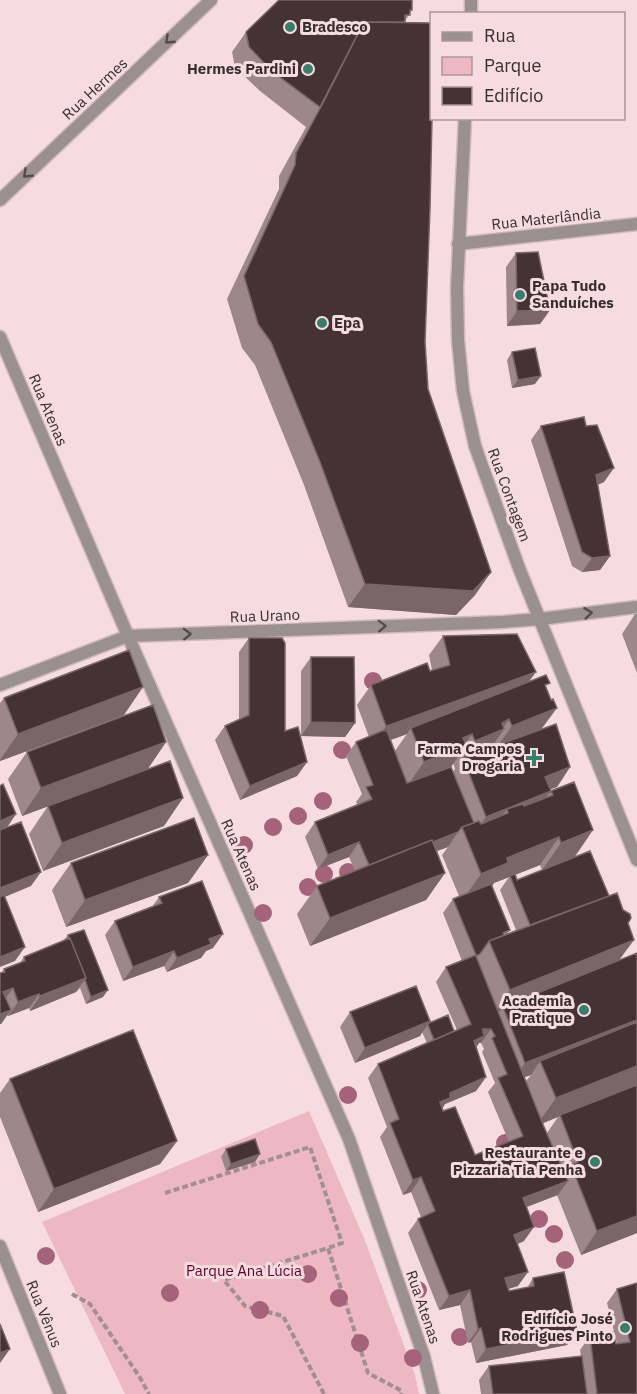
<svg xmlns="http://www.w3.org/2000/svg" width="637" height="1394" font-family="'IBM Plex Sans',sans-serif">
	<rect width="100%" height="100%" fill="#f6dce0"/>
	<path fill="#edb8c2" d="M309,1111L364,1238L415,1375L419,1394H125L42,1222Z"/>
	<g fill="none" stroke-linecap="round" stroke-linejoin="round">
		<defs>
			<path id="minor" d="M0,200L211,0
				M458,244L637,224
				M0,337L128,636L349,1139L424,1357L433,1394
				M0,685L128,636L503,622L540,619L637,607
				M0,1246L60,1394"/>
			<path id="tertiary" d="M471,14V0
				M465,118L457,288L458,340L463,391L475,446L519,568L637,860"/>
		</defs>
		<use href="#minor" stroke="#d0b9bd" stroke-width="15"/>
		<use href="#tertiary" stroke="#d0b9bd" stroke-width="15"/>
		<path stroke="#a28f92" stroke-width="4" stroke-dasharray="6 3" stroke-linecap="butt" d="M165,1193L310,1147L342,1243L328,1248
			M72,1294L90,1304L139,1376L149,1394
			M324,1394L283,1316L245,1306L224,1280L328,1248L368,1373L402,1391L401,1394"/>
		<use href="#minor" stroke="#9a8f91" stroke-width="12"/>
		<use href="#tertiary" stroke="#9a8f91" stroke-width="12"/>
	</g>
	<g fill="#a5637b">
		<circle cx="373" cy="681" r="9"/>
		<circle cx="342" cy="750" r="9"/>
		<circle cx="323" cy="801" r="9"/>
		<circle cx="298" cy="816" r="9"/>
		<circle cx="273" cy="827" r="9"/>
		<circle cx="244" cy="845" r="9"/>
		<circle cx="348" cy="872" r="9"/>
		<circle cx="324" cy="874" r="9"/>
		<circle cx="308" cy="887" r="9"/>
		<circle cx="263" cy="913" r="9"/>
		<circle cx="348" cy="1095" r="9"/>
		<circle cx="505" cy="1143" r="9"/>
		<circle cx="539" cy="1219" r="9"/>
		<circle cx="554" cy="1234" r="9"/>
		<circle cx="46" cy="1256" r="9"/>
		<circle cx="565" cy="1260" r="9"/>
		<circle cx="308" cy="1274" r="9"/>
		<circle cx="418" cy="1290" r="9"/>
		<circle cx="170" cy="1293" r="9"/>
		<circle cx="339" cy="1298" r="9"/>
		<circle cx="260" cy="1310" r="9"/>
		<circle cx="460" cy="1337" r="9"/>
		<circle cx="360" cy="1343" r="9"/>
		<circle cx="413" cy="1358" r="9"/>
	</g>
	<path fill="#9e878a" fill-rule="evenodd" d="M412,10L405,21L428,389L491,572L475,595L456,615L348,607L304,485L255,365L242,348L227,299L279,189V176L306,127L260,91L235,67L232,52L246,32Z
		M516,253L550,310L540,324L507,326L506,267Z
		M512,352L535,384L512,388L507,360Z
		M541,426H586L604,482L598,485L610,556L600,570L582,572L572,566L531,440Z
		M635,614H637V673L622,634Z
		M443,636L529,681L547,688L541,730L570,767L557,787L550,789L551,791L574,782V858L609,896L628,923L619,960L637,953V1233L581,1255L557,1195L527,1207L524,1241L517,1244L518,1286L508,1289L509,1291L527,1288L533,1278L577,1331L567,1345L476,1363L471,1342L468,1343L460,1305L439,1310L408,1233L418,1219L421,1217L411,1192L403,1195L380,1137L387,1127L368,1078L378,1064L427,1043L422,1032L420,1036L355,1063L340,1027L350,1012L429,1023L454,1031L457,1030L436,982L446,967L462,961L443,913L453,899L459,896L442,855L448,847L437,851L445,873L426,900L310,946L297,914L317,886L355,871L349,857L318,869L305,837L315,822L358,805L356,802L362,794L346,756L356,742L369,737L357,705L371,685L432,670L429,655ZM407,734L394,752L390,740ZM453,763L455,769L453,772L451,767ZM540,865L542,870L517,880L515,875ZM509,877L500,890L516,930L507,934L510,930L492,886L494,883ZM479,1043H481L484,1049L482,1052L495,1083L488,1092L509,1142L475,1155L442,1109L445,1104L476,1091L486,1077L476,1048ZM531,1075L526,1081L524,1077ZM558,1117L547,1133L543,1123Z
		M249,638L285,731L307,762L297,776L240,800L215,740L225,726L239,720V652Z
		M311,657L355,723L345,737L301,736V671Z
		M4,698L124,715L0,761V703Z
		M166,742L147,770L164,826L43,871L29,834L48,806L22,816L8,779L27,752Z
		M208,855L188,883L66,927L52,890L71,863Z
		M159,897L213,948L206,951L201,958L167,972L164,966L123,981L105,935L115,921L152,907Z
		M68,935L103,997L86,1004L80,988L76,992L30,1011L29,1008L8,1016L7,1015L1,1024V973L4,969L20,963L24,957L63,941Z
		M10,1079L177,1141L160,1164L38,1212L0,1117V1093Z
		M226,1149L255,1162L226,1171L221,1157Z
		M637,1283V1394H481L479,1380L489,1366L581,1356L580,1350L590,1336L617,1344L607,1303L617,1289Z"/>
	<path fill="#7a6568" d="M550,310L540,324L507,326L517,311Z
		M541,376L535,384L512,388L518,380Z
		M614,468L604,482L586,489L596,475Z
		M610,556L600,570L582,572L592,558Z
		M491,572L475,595L456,615L348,607L365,584Z
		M536,672L522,691L411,728L407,734L377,745L372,746L386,726Z
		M143,687L124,715L0,761V760L18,734Z
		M557,708L537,735L492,754L512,726Z
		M509,719L501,731L504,729L485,757L463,758L455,769L475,741L502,723Z
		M311,722L355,723L345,737L301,736Z
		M472,734L464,746L466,745L447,773L405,789L424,762L463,738Z
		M166,742L147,770L22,816L41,788Z
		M307,762L297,776L240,800L250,786Z
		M570,767L557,787L531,796L545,777Z
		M550,792L536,811L508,813L507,809L494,828L472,837L486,817Z
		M183,798L164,826L43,871L62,843Z
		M16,814L6,829L0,831V821Z
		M593,830L574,858L542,870L561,843Z
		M458,832L448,847L359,879L369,865Z
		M559,837L540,865L494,883L489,891L461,902L481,874L507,858Z
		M359,842L349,857L318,869L328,855Z
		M208,855L188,883L66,927L85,900Z
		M41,872L31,886L0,899V888Z
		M445,873L426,900L310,946L330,918Z
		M223,934L213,948L206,951L201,958L167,972L177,958L209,939Z
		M634,940L614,967L503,1007L497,1015L491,1018L510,990Z
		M25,947L15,961L0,967V957Z
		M174,951L164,966L123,981L133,967Z
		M86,978L76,992L30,1011L40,996Z
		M13,988L3,1002V992Z
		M108,990L103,997L86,1004L91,997Z
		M39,994L29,1008L8,1016L18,1002Z
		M11,1010L1,1024H0V1014Z
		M637,1020V1034L540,1061L531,1075L511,1082L525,1063Z
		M430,1021L420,1036L355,1063L365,1048Z
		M483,1029H491L481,1043H479L474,1050V1041Z
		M637,1066V1086L560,1115L558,1117L536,1126L556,1098Z
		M486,1077L476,1091L445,1104L440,1112V1102L450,1093Z
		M177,1141L160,1164L38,1212L54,1189Z
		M260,1154L255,1162L226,1171L231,1164Z
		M421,1177L411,1192L403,1195L413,1180Z
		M568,1181L558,1195L513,1212L523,1198Z
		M637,1216V1233L581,1255L597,1231Z
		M534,1227L524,1241L504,1250L514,1235Z
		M528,1272L518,1286L495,1293L505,1278Z
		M470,1290L460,1305L439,1310L449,1296Z
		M481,1328L471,1342L468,1343L478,1329Z
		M577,1331L567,1345L476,1363L486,1349Z
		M10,1349L0,1363V1353Z"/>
	<path fill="#453235" stroke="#7a6568" stroke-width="1.5" fill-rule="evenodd" d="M279,0H412V10H410V15H405V22H364L320,107L273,72L249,47L246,32Z
		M364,22L432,23V118L430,208L425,342L428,389L491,572L473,591L365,584L320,462L271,342L258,324L244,276L295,165L296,153L323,103Z
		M538,252L550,310L517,311L516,253Z
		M535,348L541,376L518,380L512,352Z
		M584,417L586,426L597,425L614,468L596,475L610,556L592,558L582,552L541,426Z
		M517,634L536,672L390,725L386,726L371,685L427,663L430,671L450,665L443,636Z
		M249,638H282L285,643V731L298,727L307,762L250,786L225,726L249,715Z
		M129,650L143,687L18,734L4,698Z
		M311,657H354L355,723L311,722Z
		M546,675L550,683L545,685L551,700L553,699L557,708L512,726L509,719L502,723L504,729L475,741L472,734L463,738L466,745L424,762L411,728Z
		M153,705L166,742L41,788L27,752Z
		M556,724L570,767L545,777L551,791L486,817L463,758Z
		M382,731H387L407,783L451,767L474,823L462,827L458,832L433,842L432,840L369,865L359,842L328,855L315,822L372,799L366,787L373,785L356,742Z
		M170,761L183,798L62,843L48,806Z
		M574,782L593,830L561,843L559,837L507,858L508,863L481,874L462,827L479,821L481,824L508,813L507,809L523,804L524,806L553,795L551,791Z
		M3,784L16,814L0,821V786Z
		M194,818L208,855L85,900L71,863Z
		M21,822L41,872L0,888V830Z
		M432,840L445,873L330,918L317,886Z
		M590,851L609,896L530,925L510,876L515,874L517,880Z
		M202,881L223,934L209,939L211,944L177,958L174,951L133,967L115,921L162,903L159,897Z
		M491,884L510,930L503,933L504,935L489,941L480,954L476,956L544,1127L568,1181L523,1198L534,1227L514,1235L528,1272L505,1278L509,1291L534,1286L533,1278L564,1272L577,1331L486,1349L481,1328L478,1329L470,1290L449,1296L418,1219L435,1211L421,1177L413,1180L390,1123L399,1119L378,1064L471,1024L446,967L476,955L453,899ZM483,1029H491L495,1036L492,1038L507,1074L498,1078L523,1136L475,1155L455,1107L443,1111L440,1102L450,1098V1093L486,1077L474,1041L484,1036L483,1032Z
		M617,893L623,910L630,914L631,918L628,923L634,940L510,990L489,941Z
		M4,895L25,947L0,957V897Z
		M84,930L108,990L91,997L85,980L86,978L70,938L69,939L68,935Z
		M70,938L86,978L40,996L39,994L18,1002L13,988L3,992L11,1010L0,1014V973L5,972L4,969L25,961L24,957Z
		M637,953V1020L525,1063L503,1007Z
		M416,986L430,1021L365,1048L350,1012Z
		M448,1015L454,1031L434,1040L428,1025L429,1023Z
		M637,1022V1066L556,1098L540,1061Z
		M133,1030L177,1141L54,1189L10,1079Z
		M637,1085V1216L597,1231L571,1165L578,1162L560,1115Z
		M255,1139L260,1154L231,1164L226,1149Z
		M637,1283V1394H597L590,1336L613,1332L616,1344L630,1342L617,1289Z
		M0,1324L10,1349L0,1353Z
		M582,1356L587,1394H493L489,1366Z"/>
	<defs><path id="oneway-chevron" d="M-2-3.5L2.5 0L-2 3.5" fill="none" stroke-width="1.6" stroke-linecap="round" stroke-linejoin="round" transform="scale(1.5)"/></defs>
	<g stroke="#554a4c">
		<use href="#oneway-chevron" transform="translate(169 40) rotate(137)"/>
		<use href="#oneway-chevron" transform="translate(27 174) rotate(137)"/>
		<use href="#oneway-chevron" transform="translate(588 613) rotate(-7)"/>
		<use href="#oneway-chevron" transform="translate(382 626) rotate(-2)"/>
		<use href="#oneway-chevron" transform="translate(187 634) rotate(-2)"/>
	</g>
	<g fill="#3b7d6d" stroke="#f6dce0" stroke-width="2">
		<circle cx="290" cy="27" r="6"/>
		<circle cx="308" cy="69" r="6"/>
		<circle cx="520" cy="295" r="6"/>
		<circle cx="322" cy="323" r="6"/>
		<path d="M531 749h6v6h6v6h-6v6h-6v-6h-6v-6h6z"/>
		<circle cx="584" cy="1010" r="6"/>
		<circle cx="595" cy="1162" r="6"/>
		<circle cx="625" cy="1328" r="6"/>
	</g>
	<g text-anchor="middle" stroke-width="6" stroke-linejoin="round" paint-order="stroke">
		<g font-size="15" font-weight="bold" fill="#372d2f" stroke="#f6dce0" text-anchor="end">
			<text x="302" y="32" text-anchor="start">Bradesco</text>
			<text x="296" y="74">Hermes Pardini</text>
			<text x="532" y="291" text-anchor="start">Papa Tudo<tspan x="532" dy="17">Sanduíches</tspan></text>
			<text x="334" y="328" text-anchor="start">Epa</text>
			<text x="522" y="754">Farma Campos<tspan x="522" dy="17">Drogaria</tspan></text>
			<text x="572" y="1006">Academia<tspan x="572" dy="17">Pratique</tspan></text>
			<text x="583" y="1158">Restaurante e<tspan x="583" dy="17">Pizzaria Tia Penha</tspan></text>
			<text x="613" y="1324">Edifício José<tspan x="613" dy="17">Rodrigues Pinto</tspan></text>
		</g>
		<g font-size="15" fill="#372d2f" stroke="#f6dce0">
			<text transform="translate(95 89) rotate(-43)" y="5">Rua Hermes</text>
			<text transform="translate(546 219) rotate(-6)" y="5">Rua Materlândia</text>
			<text transform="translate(48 410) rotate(67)" y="5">Rua Atenas</text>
			<text transform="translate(509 495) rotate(70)" y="5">Rua Contagem</text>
			<text transform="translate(265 616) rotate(-2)" y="5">Rua Urano</text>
			<text transform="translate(241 855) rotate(66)" y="5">Rua Atenas</text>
			<text transform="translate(423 1307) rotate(71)" y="5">Rua Atenas</text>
			<text transform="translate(44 1314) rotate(68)" y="5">Rua Vênus</text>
		</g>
		<g font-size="15" fill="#620028" stroke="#f6dce0">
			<text x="244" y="1276">Parque Ana Lúcia</text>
		</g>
	</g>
	<rect x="430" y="12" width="195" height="108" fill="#f6dce0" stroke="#aa9699" stroke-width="1.5"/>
	<rect x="442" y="32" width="30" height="9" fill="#9a8f91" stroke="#aa9699" stroke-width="1.5"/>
	<text x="484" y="42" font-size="18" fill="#372d2f">Rua</text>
	<rect x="442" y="57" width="30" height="18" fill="#edb8c2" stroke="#aa9699" stroke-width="1.5"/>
	<text x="484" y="72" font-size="18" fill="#372d2f">Parque</text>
	<rect x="442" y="87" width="30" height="18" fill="#453235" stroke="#aa9699" stroke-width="1.5"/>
	<text x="484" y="102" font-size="18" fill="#372d2f">Edifício</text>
</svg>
